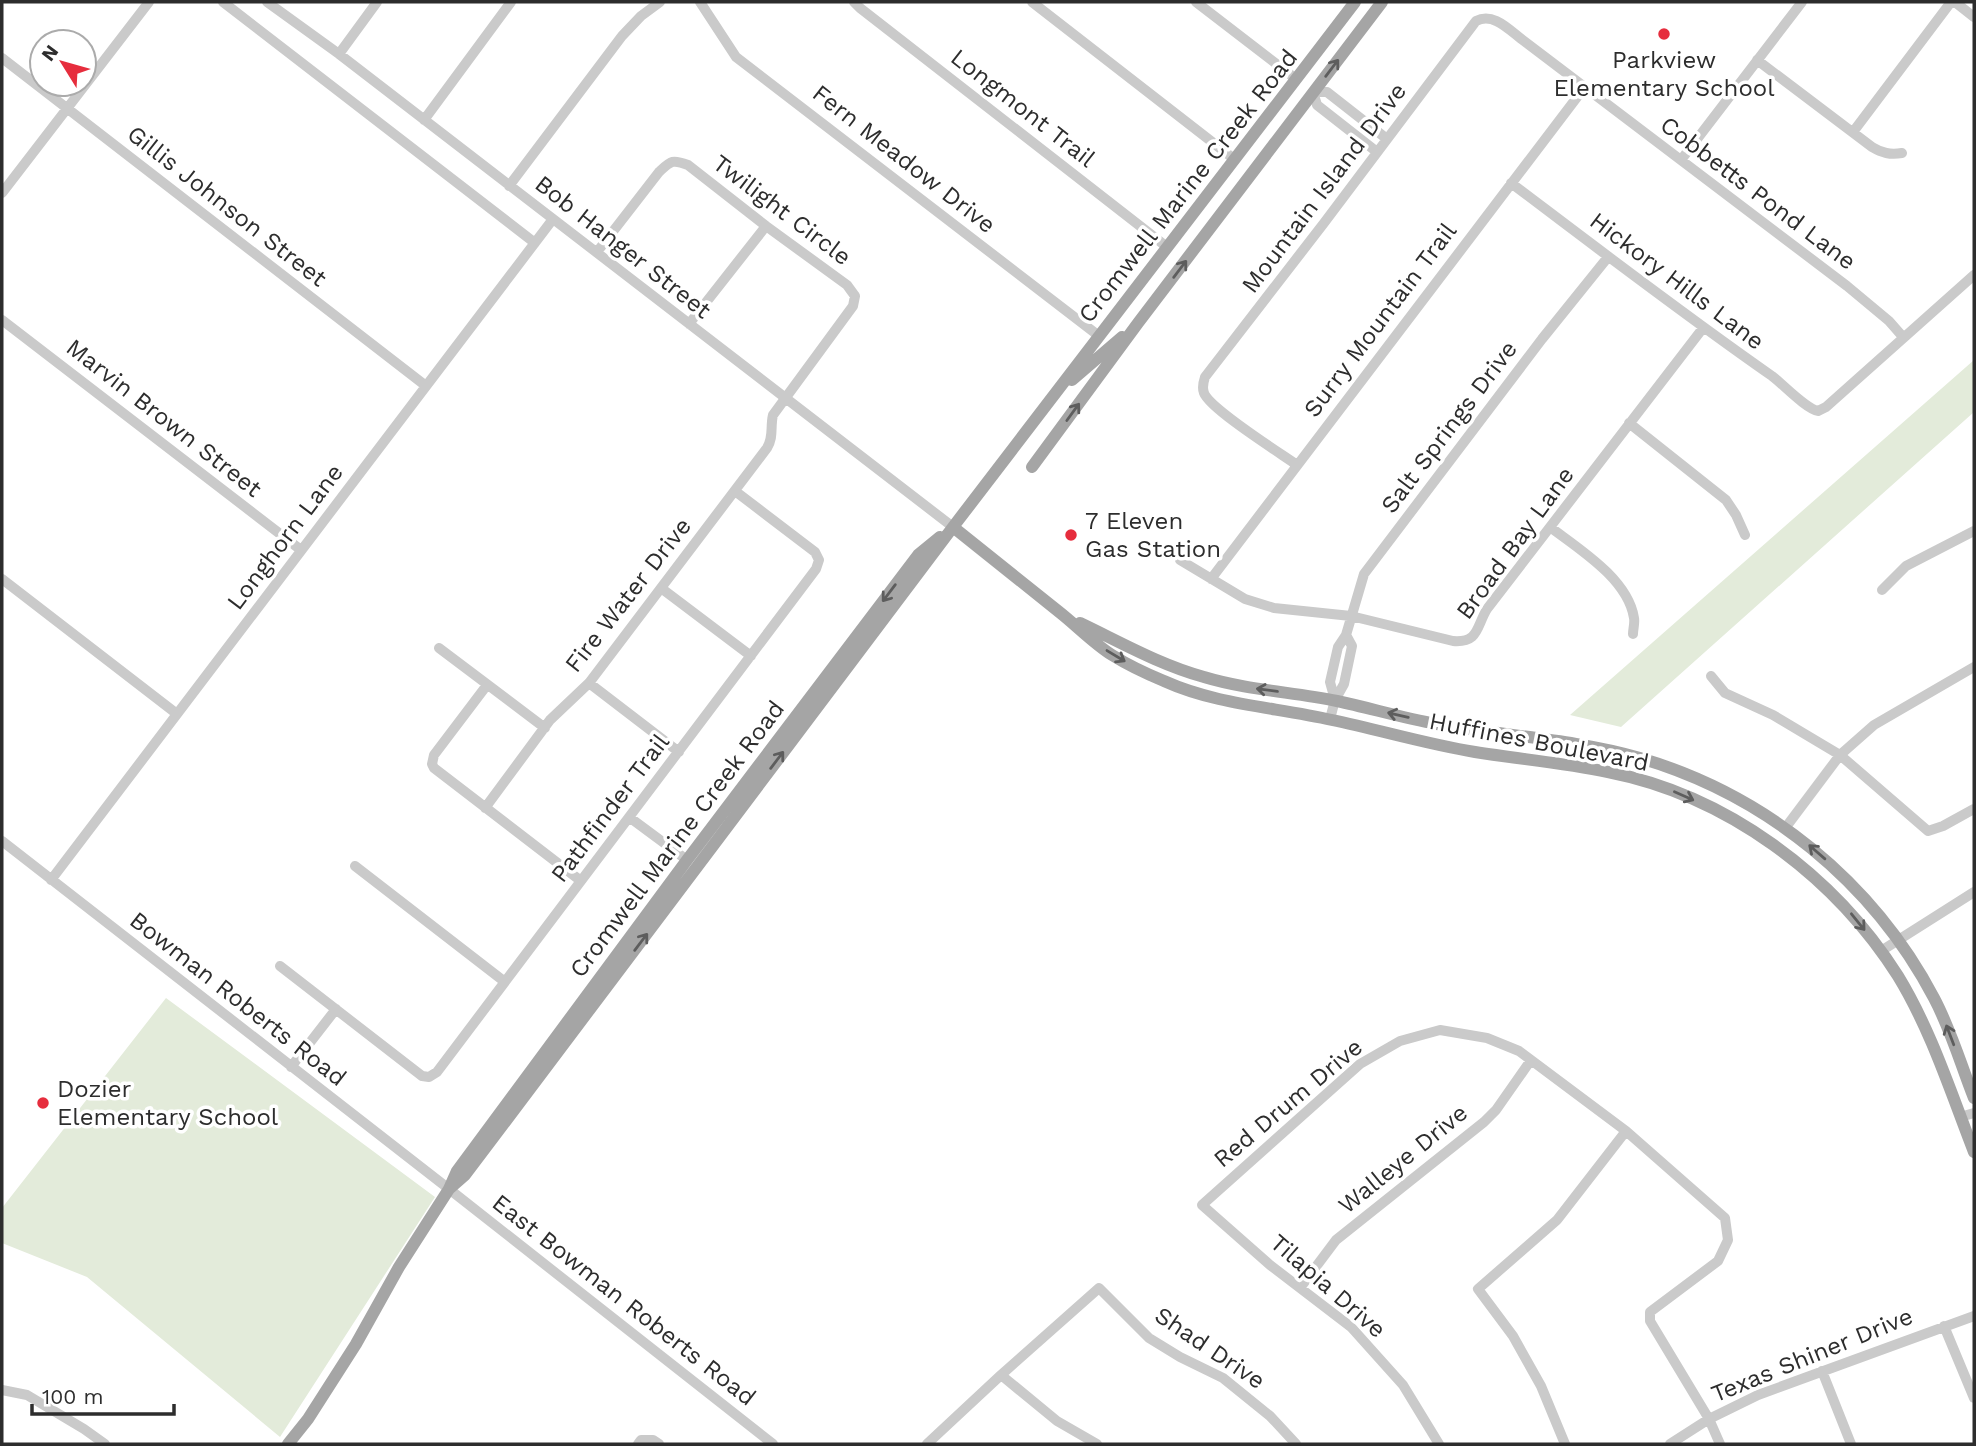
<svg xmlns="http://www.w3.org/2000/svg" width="1976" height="1446" font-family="'Work Sans',sans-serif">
	<rect width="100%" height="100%" fill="#fff"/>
	<path fill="#e3ebda" d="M1974,360V412L1621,727L1570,715Z
		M166,998L435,1197L280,1437L87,1277L2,1243V1208Z"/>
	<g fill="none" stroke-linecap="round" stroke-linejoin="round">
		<path stroke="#cacaca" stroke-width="10" d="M223,2L535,243
			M267,2L339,54L953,527
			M700,2L736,57L1099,336
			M854,2L860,8L1167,247
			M1032,2L1234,159
			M1196,2L1296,79
			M1955,2L1974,17
			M339,54L377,2
			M2,58L426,386
			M1757,60L1872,147C1882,153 1890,155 1902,153
			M424,120L511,2
			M1853,132L1951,2
			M1377,152L1317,105L1313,92H1327L1387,139
			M1681,160L1802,2
			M1511,183C1597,248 1683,314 1772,376C1784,385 1805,408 1818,411L1826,407L1974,275
			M509,186L622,36L641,16L660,2
			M2,193L149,2
			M2,320L301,550
			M689,324L766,226
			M1629,423L1726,500L1736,515L1745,535
			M1297,465C1280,453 1210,409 1204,393C1202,388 1203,383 1205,377L1324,223L1476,21C1494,12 1509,30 1524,41L1847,286L1889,321L1903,337
			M1550,527C1579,549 1628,579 1634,618C1635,623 1633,629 1633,634
			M1180,560L1245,599L1274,608L1351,616L1453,641C1479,643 1476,627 1487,609L1703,328
			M2,579L177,714
			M1211,579L1584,88
			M661,588L751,656
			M1882,590L1906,566L1974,531
			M439,648L545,728
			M1711,676L1725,693L1773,715L1840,755L1928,831L1943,826L1974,809
			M589,683L679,752
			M487,685L434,755L432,764L434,768L581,881
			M1335,700L1330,682L1338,647L1346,635L1364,574L1542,339L1608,257
			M1330,719L1335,700L1344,684L1352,646L1346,635
			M485,808L550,720L589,683L767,448C774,437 770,427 773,415L853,306L855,296L847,285L766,226L688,165C672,159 671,161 659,172L597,252
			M629,817L687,860
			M1786,827L1840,755L1874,725L1974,667
			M2,841L449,1189L773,1444
			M355,866L505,982
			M51,880L553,219
			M1881,951L1974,892
			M280,966L422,1076L429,1077L437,1072L816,569L819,560L815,552L735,491
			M291,1067L336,1009
			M1960,1117L1974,1113
			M1300,1288L1336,1240L1484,1122L1496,1110L1531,1060
			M1944,1326L1974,1398
			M1822,1371L1851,1444
			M1001,1375L1057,1421L1097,1444
			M2,1390L27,1395L84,1429L105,1444
			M638,1444L641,1440H653L659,1444
			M927,1444L1001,1375L1099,1288L1149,1338L1180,1357L1223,1378L1270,1416L1296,1444
			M1439,1444L1403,1385L1351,1327L1270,1265L1202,1205L1360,1064L1400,1041L1440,1030L1487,1038L1519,1051L1626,1131L1725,1218L1728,1240L1718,1261L1650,1312V1321L1709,1419L1720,1444
			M1565,1444L1541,1386L1513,1336L1478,1289L1557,1220L1626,1131
			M1670,1444L1709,1419L1758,1395L1974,1316"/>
		<path stroke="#a5a5a5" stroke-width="12" d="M1072,380L1122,337
			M1032,467L1138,323L1382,2
			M953,527C988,555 1023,583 1058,611C1076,625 1093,643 1112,655C1128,665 1147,674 1164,681C1217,705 1275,707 1332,720C1380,730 1426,744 1475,752C1519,759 1564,763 1608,772C1726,795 1834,875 1898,976C1931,1030 1951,1093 1974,1152
			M1080,623C1120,642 1160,665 1204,677C1247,690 1293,692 1337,701C1370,708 1403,718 1437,724C1504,736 1574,739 1640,758C1766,795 1873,882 1934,998C1951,1030 1961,1065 1974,1098
			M449,1189L465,1175L953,527L1355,2
			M288,1444L308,1419L356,1344L399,1267L449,1189L457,1171L687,860L918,555L940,537"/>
	</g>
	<defs><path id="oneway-shaft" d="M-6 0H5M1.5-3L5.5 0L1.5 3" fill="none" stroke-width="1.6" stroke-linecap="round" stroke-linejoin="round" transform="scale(1.75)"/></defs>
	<g stroke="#5d5d5d">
		<use href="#oneway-shaft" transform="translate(1332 68) rotate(-53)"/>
		<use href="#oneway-shaft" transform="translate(1180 269) rotate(-53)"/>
		<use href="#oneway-shaft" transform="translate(1073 412) rotate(-54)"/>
		<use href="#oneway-shaft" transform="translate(889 593) rotate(127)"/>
		<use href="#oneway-shaft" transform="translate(1116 656) rotate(31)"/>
		<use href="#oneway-shaft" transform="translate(1267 690) rotate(-172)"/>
		<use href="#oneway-shaft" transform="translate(1398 715) rotate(-167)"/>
		<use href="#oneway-shaft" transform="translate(777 760) rotate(-53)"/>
		<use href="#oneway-shaft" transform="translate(1684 796) rotate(24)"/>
		<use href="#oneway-shaft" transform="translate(1817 852) rotate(-139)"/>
		<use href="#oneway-shaft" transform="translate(1858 922) rotate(51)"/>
		<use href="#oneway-shaft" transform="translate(641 942) rotate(-53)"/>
		<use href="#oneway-shaft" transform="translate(1950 1035) rotate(-111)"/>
	</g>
	<g fill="#e62d3d" stroke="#fff" stroke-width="2.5">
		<circle cx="1664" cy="34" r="7"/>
		<circle cx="1071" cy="535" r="7"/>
		<circle cx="43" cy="1103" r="7"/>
	</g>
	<g text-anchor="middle" stroke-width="7" stroke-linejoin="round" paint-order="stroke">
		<g font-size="24" fill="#2d2d2d" stroke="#fff" text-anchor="start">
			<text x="1664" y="68" text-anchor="middle">Parkview<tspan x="1664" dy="28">Elementary School</tspan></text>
			<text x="1085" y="529">7 Eleven<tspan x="1085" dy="28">Gas Station</tspan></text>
			<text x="57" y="1097">Dozier<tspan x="57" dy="28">Elementary School</tspan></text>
		</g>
		<g font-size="24" fill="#2d2d2d" stroke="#fff">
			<text transform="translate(1023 108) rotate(38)" y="8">Longmont Trail</text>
			<text transform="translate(904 159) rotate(38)" y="8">Fern Meadow Drive</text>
			<text transform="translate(1188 186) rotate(-52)" y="8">Cromwell Marine Creek Road</text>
			<text transform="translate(1324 188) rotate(-53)" y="8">Mountain Island Drive</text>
			<text transform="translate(1758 193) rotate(37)" y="8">Cobbetts Pond Lane</text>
			<text transform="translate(227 206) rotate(38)" y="8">Gillis Johnson Street</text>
			<text transform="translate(782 210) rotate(37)" y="8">Twilight Circle</text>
			<text transform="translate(623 247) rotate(38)" y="8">Bob Hanger Street</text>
			<text transform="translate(1677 281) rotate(37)" y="8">Hickory Hills Lane</text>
			<text transform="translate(1380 320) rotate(-53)" y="8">Surry Mountain Trail</text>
			<text transform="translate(164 418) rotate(38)" y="8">Marvin Brown Street</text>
			<text transform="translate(1449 427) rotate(-53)" y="8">Salt Springs Drive</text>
			<text transform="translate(285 537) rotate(-53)" y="8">Longhorn Lane</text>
			<text transform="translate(1515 543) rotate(-54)" y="8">Broad Bay Lane</text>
			<text transform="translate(628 595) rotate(-52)" y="8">Fire Water Drive</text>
			<text transform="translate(1539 742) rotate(11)" y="8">Huffines Boulevard</text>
			<text transform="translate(610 808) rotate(-53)" y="8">Pathfinder Trail</text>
			<text transform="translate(677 839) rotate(-53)" y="8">Cromwell Marine Creek Road</text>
			<text transform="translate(238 999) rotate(38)" y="8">Bowman Roberts Road</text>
			<text transform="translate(1288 1103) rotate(-40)" y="8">Red Drum Drive</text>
			<text transform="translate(1403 1159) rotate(-39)" y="8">Walleye Drive</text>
			<text transform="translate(1328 1286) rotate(41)" y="8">Tilapia Drive</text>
			<text transform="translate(624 1300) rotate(38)" y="8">East Bowman Roberts Road</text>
			<text transform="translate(1210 1348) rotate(34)" y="8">Shad Drive</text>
			<text transform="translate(1812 1355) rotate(-22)" y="8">Texas Shiner Drive</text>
		</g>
	</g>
	<rect width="1976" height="1446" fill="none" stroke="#2d2d2d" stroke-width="7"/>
	<g transform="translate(63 63) rotate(307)"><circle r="33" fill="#ffffff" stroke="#ababab" stroke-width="2"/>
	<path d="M0-5L12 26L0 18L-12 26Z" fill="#e62d3d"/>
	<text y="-10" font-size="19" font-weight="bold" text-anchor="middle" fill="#2d2d2d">N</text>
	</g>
	<path d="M32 1404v10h142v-10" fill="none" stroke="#2d2d2d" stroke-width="3.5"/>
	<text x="42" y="1404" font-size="21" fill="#2d2d2d" stroke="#ffffff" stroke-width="5" paint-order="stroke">100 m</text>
</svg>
